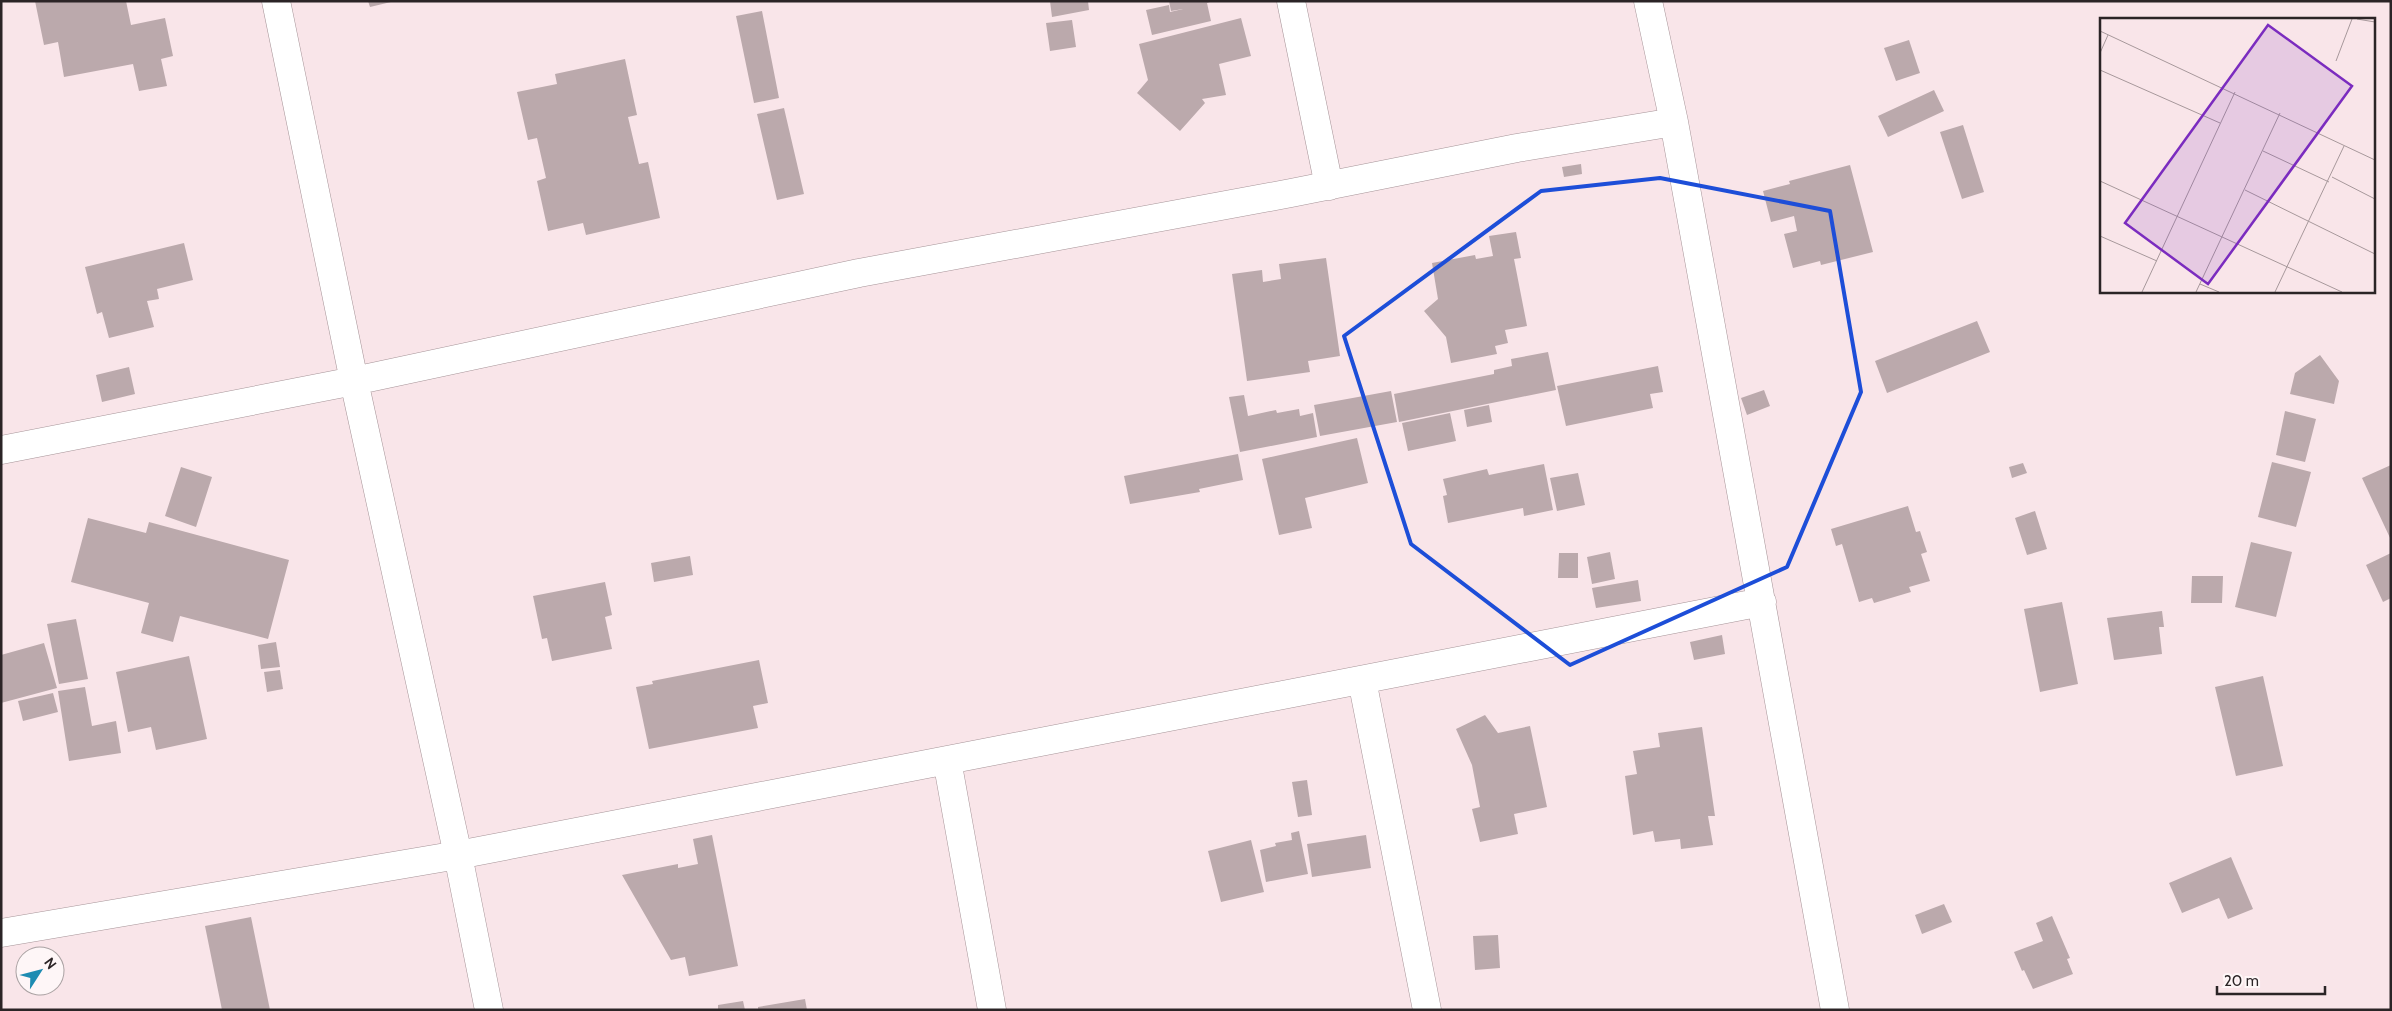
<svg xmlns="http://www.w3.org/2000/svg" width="2392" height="1011" font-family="Cabin,sans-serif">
	<rect width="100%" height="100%" fill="#f9e5e9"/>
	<path fill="#bba9ac" d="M35,1H126L131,25L165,18L173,56L161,59L167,86L139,91L133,64L64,77L58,42L44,45Z
		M368,1H391V2L370,7Z
		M1050,1H1088L1089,10L1052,17Z
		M1169,1H1213L1207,3L1211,21L1152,35L1146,10L1169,5L1170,12L1183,9L1171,11Z
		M762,11L779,98L754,103L736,16Z
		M1241,18L1251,56L1219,64L1226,95L1202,99L1205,103L1180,131L1137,93L1148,80L1139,44Z
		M1072,20L1076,47L1050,51L1046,23Z
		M1909,40L1920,73L1896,81L1884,48Z
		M625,59L637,115L628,117L639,164L648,162L660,218L586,235L583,223L548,231L537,181L546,178L537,138L528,140L517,92L557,84L555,74Z
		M1934,90L1944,111L1888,137L1878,116Z
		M784,108L804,194L777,200L757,114Z
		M1963,125L1984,192L1962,199L1940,132Z
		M1581,164L1582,174L1564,177L1562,167Z
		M1850,165L1873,252L1821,265L1820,261L1793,268L1784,234L1797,231L1794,216L1771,222L1763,191L1790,184L1789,181Z
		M1516,232L1521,258L1514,259L1527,326L1505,330L1508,343L1495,346L1497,354L1451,363L1446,337L1424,311L1438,299L1432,263L1475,255L1476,259L1493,256L1489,236Z
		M184,243L193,280L157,289L159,299L147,301L154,327L109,338L102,312L97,314L85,267Z
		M1326,258L1340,356L1308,361L1310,372L1247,381L1232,274L1262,270L1263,282L1281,279L1279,264Z
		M1977,321L1990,352L1887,393L1875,361Z
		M1548,352L1556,390L1399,422L1394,394L1494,374V370L1512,366L1511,359Z
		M2320,355L2339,381L2334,404L2290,394L2295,373Z
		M1658,366L1663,392L1650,394L1653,408L1566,426L1557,386Z
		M129,367L135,394L102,402L96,375Z
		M1764,390L1770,406L1747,415L1741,398Z
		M1391,391L1397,422L1320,436L1314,405Z
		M1244,395L1248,416L1276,410L1277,413L1299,409L1300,416L1313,413L1317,437L1240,452L1229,397Z
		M1489,405L1492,422L1467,427L1464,410Z
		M2285,411L2316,419L2305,462L2276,455Z
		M1450,413L1456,441L1408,451L1402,423Z
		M1357,438L1368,483L1305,498L1312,528L1279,535L1262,459Z
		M1238,454L1243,480L1199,489L1200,492L1130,504L1124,476Z
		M2272,462L2311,472L2296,527L2258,517Z
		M2023,463L2027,473L2012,478L2009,467Z
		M1544,464L1553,510L1524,516L1523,508L1448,523L1443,496L1447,495L1443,479L1487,469L1489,475Z
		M2391,465V540L2362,478Z
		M181,467L212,477L196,527L165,516Z
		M1578,473L1585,505L1557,511L1550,478Z
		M1908,506L1916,532L1920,531L1927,552L1921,554L1930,581L1909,587L1911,592L1874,603L1872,598L1859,602L1842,544L1836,546L1831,529Z
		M2035,511L2047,549L2027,555L2015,518Z
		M88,518L146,533L149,522L289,560L268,639L180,616L173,642L141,633L149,603L71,582Z
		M2251,542L2292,552L2276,617L2235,607Z
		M1610,552L1615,579L1592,584L1587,557Z
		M1559,553H1578V578H1558Z
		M2391,553V598L2383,602L2366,565Z
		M690,556L693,575L654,582L651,563Z
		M2192,576H2223L2222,603H2191Z
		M1638,580L1641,601L1596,608L1592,588Z
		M605,582L612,615L605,617L612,649L552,661L547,638L542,639L533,596Z
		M2062,602L2078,684L2040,692L2024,609Z
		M2162,611L2164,627H2159L2162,654L2114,660L2107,618Z
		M76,619L88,679L59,684L47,624Z
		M1722,635L1725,654L1694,660L1690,642Z
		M276,642L280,667L261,669L258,645Z
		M44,643L57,688L1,703V655Z
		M189,656L207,739L156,750L151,727L128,732L116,672Z
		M759,660L768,703L753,706L758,728L649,749L636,687L653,684L652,681Z
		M280,670L283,689L267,692L264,672Z
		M2263,676L2283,766L2236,776L2215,687Z
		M85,687L92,726L116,721L121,753L69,761L58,691Z
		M53,693L58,712L23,721L18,701Z
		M1485,715L1498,733L1530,726L1547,807L1514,814L1518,834L1480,842L1472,809L1480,807L1472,765L1456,729Z
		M1702,727L1715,816H1708L1713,845L1681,849L1680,839L1655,842L1653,831L1633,835L1625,776L1637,774L1633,751L1660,747L1658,733Z
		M1307,780L1312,815L1298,817L1292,782Z
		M1299,831L1308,874L1266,882L1260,850L1276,846L1275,843L1292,840L1291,833Z
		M712,835L738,966L689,976L685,957L671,960L622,875L678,864V868L698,864L693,839Z
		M1366,835L1371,868L1312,877L1307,844Z
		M1251,840L1264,892L1221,902L1208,851Z
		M2231,857L2253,909L2228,919L2219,898L2182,913L2169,883Z
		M1944,904L1952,922L1922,934L1915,915Z
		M2052,916L2070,958L2067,959L2073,974L2033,989L2024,970L2022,971L2014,952L2043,941L2036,923Z
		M251,917L270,1010H222L205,926Z
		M1498,935L1500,968L1475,970L1473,936Z
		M805,999L807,1010H758V1007Z
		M743,1001L745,1010H718V1005Z"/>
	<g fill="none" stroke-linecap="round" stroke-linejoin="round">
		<defs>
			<path id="street" d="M276,1L354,381L458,855L489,1010
				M1291,1L1329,186
				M1648,1L1674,122L1835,1010
				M1,450L354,381L859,273L1291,193L1517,148L1674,122
				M1362,680L1427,1010
				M947,760L992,1010
				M1,933L458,855L1762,602"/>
		</defs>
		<use href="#street" stroke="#a69498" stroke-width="29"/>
		<use href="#street" stroke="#fff" stroke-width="28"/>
	</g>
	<path fill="none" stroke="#1d4ed8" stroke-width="4" stroke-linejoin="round" d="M1660,178L1830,211L1861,392L1787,567L1570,665L1411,544L1344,336L1541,191Z"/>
	<g transform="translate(2100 18)">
		<rect width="275" height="275" fill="#f9e5e9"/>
		<path fill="none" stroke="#a7989b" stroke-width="1" d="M257,1L275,4M0,13L275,142M0,35L8,17M236,43L252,1M0,52L120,105M163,133L229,164M232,159L275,181M0,163L242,274M145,172L275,236M0,218L57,243M100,266L119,274M42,274L135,74M96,274L180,95M175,274L244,128"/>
		<path fill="#7b2cbf" fill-opacity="0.15" stroke="#7b2cbf" stroke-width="2.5" d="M168,7L252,68L108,266L25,205Z"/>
		<rect width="275" height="275" fill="none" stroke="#2b2426" stroke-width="2.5"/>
	</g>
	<rect width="2392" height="1011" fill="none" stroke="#2b2426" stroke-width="5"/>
	<g transform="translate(40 971) rotate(54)"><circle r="24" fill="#fef6f7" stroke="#aaa2a3"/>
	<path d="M0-4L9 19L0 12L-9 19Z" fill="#1e8cb2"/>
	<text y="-8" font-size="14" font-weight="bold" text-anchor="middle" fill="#2b2426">N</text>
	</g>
	<path d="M2217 986v8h108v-8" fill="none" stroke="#2b2426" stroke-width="2.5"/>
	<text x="2224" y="986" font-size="15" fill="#2b2426" stroke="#fef6f7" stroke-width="4" paint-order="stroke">20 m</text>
</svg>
